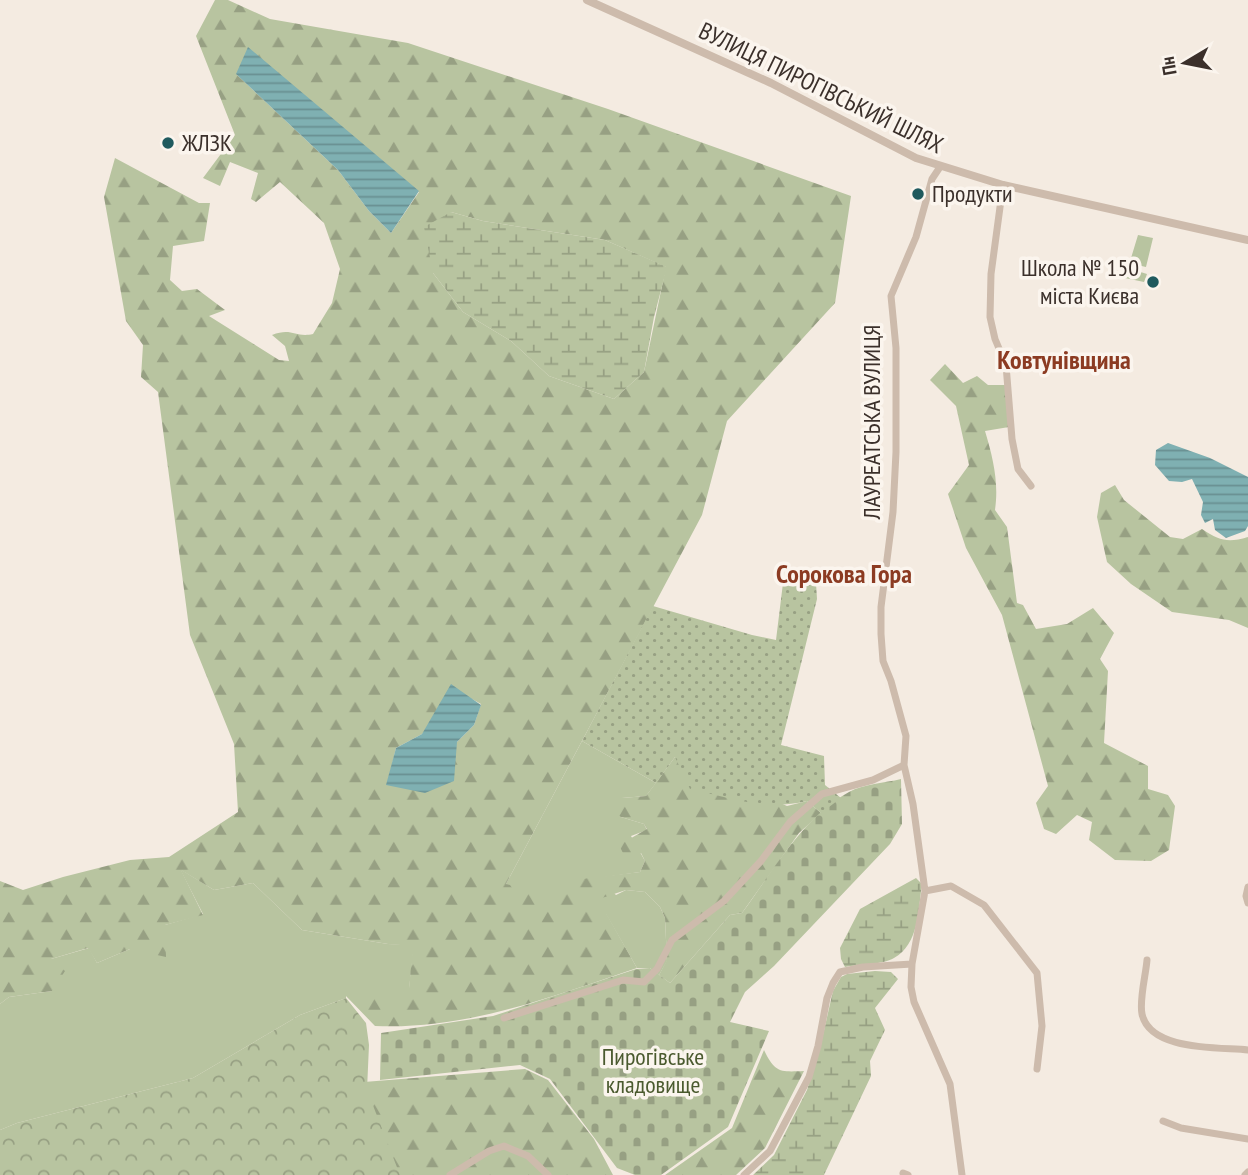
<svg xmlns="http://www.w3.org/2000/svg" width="1248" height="1175" font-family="'PT Sans Narrow',sans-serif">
	<defs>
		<pattern id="forest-firs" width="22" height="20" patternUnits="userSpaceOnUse" patternTransform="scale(1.75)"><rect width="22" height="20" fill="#b8c4a0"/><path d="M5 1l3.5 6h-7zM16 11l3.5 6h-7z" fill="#97a083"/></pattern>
		<pattern id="wetland-marsh" width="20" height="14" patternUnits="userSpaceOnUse" patternTransform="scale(1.75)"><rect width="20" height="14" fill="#b8c4a0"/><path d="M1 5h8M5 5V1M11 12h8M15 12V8" fill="none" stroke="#97a083"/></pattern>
		<pattern id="cemetery-stones" width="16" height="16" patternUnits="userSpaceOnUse" patternTransform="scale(1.75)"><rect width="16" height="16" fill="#b8c4a0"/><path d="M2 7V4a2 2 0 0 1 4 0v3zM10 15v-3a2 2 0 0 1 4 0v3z" fill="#97a083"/></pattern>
		<pattern id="park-crowns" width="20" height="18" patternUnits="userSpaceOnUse" patternTransform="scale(1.75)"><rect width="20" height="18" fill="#b8c4a0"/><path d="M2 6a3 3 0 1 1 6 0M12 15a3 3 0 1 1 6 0" fill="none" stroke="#97a083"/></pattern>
		<pattern id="garden-dots" width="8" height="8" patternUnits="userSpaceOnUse" patternTransform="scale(1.75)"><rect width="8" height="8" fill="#b8c4a0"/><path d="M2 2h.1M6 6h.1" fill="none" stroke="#97a083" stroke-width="1.8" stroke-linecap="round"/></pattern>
		<pattern id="water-rules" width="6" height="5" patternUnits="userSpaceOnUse" patternTransform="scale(1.75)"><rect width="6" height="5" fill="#7fb0b2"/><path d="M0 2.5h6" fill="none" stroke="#699091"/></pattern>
	</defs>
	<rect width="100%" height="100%" fill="#f4ebe1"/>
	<path fill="#b8c4a0" d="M1138,235L1153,238L1146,267L1133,264L1131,269L1147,274L1144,282L1125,278Z
		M582,741L656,783L646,796L622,798L621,817L644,824L647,830L631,836L645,861L640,872L598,878L616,895L626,890L645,892L660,907L665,918L667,961L659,975L650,968H637L606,914L514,892L506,884Z
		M180,869L214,890L253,883L302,930L388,944L414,945L409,989L398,997L346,996V998L300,1015L193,1078L17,1123L0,1130V1004L9,997L52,991L51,959L89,948L97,963L130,949L165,925L203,914Z"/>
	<path fill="url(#forest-firs)" fill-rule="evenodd" d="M215,0H228L270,19L408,43L608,109L851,196L835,303L727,421L702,515L506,884L510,885L515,892L566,888L606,913L637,968C551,997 466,1030 375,1026L345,995L398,996L409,988L413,946L388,944L302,930L253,883L214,890L181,870L203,915L165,925L166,957L130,949L97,963L88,948L51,959L65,971L52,991L9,997L0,1004V881L23,890L63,877L130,860L169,857L238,812L234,744L190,635L158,392L141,377L143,345L126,321L104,197L115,158L199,203H210L204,241L173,246L170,280L182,291L197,289L225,310L209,316L279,360L289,361L285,346L272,335C292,327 295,338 313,334L332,303L340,269L324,223L280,182L256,202L251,199L258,173L230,162L220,186L203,178L235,135L196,36ZM236,74L419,192L391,233L369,211L338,170ZM451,212L483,221L605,240L666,267L644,372L614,399L549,376L511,341L463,312L433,273ZM472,699L481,704L474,725L457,742L387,785L396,748L422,734Z
		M945,364L963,383L977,376L988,385H1005L1009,427L985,431C993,458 999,482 995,510L1007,527L1017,603L1023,605L1036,629L1067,624L1093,608L1114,633L1100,659L1108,671L1104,743L1148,766V789L1168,795L1175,806L1169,850L1151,861L1115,860L1089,840L1092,822L1077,815L1056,834L1044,829L1036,803L1048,786L1002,615L966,548L948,494L969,465L956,406L930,380Z
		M1115,485L1124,500L1170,537L1183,539L1202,529C1220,541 1228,543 1248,537V628L1229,620L1172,612L1131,584L1107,562L1097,517L1101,493Z
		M675,757L787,806L807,801L821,813L799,833L742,913L730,915L670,983L659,975L667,960L665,918L660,907L645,892L626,890L602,898L580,893L576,886L582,879L640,872L645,861L641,853L624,855L619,845L647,829L644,824L621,817L610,808L622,798L646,796Z
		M764,1050C775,1073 780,1072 804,1071L765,1148L736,1175H665L732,1128Z
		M525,1069L548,1080L594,1139L613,1175H391L364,1082Z"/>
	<path fill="url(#wetland-marsh)" d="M451,212L483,221L605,240L667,267L654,317L644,372L614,399L549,376L511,341L463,312L433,273L424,227Z
		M916,878L922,884C918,911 919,944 894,958C882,965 859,964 845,967L841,959L840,948L860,909Z
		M875,971L891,972L898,979L875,1008L885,1030L870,1061L871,1076L824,1175H753L774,1155L807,1090L820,1048L833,991L841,977L847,974Z"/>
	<path fill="url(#cemetery-stones)" d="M901,779L902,824L890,844L774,966L745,992L730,1022L769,1031L728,1127L661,1175H635L617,1168L550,1079L520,1065L380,1080L381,1033L493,1016L636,969L650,968L670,983L730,915L742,913C773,871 802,818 849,792C863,784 885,783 901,779Z"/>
	<path fill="url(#park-crowns)" d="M346,998L366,1023L369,1045L367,1090L400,1175H0V1130L17,1123L193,1078L300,1015Z"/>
	<path fill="url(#garden-dots)" d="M783,583H816L817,599L781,745L824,756L825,785L841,798L821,813L807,801C765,811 731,798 690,789L675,757L656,783L582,741L653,606L752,635L776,640Z"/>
	<path fill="url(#water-rules)" d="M248,47L419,191L391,233L369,211L338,170L236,74Z
		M1168,443L1210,458L1248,477V526L1245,531L1226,538L1215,530L1213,519L1205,523L1201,515L1203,502L1192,479L1182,482L1169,481L1155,465L1156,450Z
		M451,684L481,705L474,725L457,742L454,781L425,793L386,785L396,748L422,734Z"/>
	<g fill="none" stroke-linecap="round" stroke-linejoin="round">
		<path stroke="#cdbbac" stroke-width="7" d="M940,167L932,179L916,237L891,296L896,348V452L893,512L881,607V634L883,661L891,681L906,736L904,765L913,804L925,891L912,964L911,987L914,1002L950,1084L962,1175
			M1003,185L991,274L990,317L995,339L1006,365L1012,439L1018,469L1031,486
			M1248,887L1246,896L1248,903
			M925,891L951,886L984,905L1037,973L1042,1026L1037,1069
			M1147,960C1146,974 1139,1000 1142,1014C1150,1051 1218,1047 1248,1050
			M504,1018L623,980L644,982L657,969L672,940L724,901L761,861L790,822L822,794L873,780L904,765
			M1163,1121L1181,1128L1248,1139
			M903,1173L908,1175
			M450,1175L489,1151L504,1146L528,1156L548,1175
			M744,1175L770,1151L809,1077L818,1046L827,998L833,983L840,972L863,967L912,964
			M1245,1175L1248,1172"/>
		<path stroke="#cdbbac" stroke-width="8" d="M587,0L771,83L916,158L1003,185L1248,240"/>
	</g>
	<g fill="#1f5a5e" stroke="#fbf5ee" stroke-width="2.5">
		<circle cx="168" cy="143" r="7"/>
		<circle cx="918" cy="194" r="7"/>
		<circle cx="1153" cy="282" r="7"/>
	</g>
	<g text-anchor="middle" stroke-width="7" stroke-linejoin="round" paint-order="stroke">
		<g font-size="24" fill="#3b302b" stroke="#fbf5ee">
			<text transform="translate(821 88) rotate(26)" y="8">ВУЛИЦЯ ПИРОГІВСЬКИЙ ШЛЯХ</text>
			<text transform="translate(872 422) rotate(-90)" y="8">ЛАУРЕАТСЬКА ВУЛИЦЯ</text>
		</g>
		<g font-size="24" fill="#3b302b" stroke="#fbf5ee" text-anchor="start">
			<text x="182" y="151">ЖЛЗК</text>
			<text x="932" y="202">Продукти</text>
			<text x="1139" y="276" text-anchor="end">Школа № 150<tspan x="1139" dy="28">міста Києва</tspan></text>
		</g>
		<g font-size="24" fill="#4a5a2e" stroke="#fbf5ee">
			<text x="653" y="1065">Пирогівське<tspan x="653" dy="28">кладовище</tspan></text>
		</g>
		<g font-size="26" font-weight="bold" fill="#8c3b22" stroke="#fbf5ee">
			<text x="1064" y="369">Ковтунівщина</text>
			<text x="844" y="583">Сорокова Гора</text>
		</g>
	</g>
	<g transform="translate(1185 63) rotate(260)" stroke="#fbf5ee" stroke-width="5" paint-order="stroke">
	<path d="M0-5L12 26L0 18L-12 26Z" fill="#3b302b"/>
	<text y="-10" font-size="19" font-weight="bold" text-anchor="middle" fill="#3b302b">Пн</text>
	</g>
</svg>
